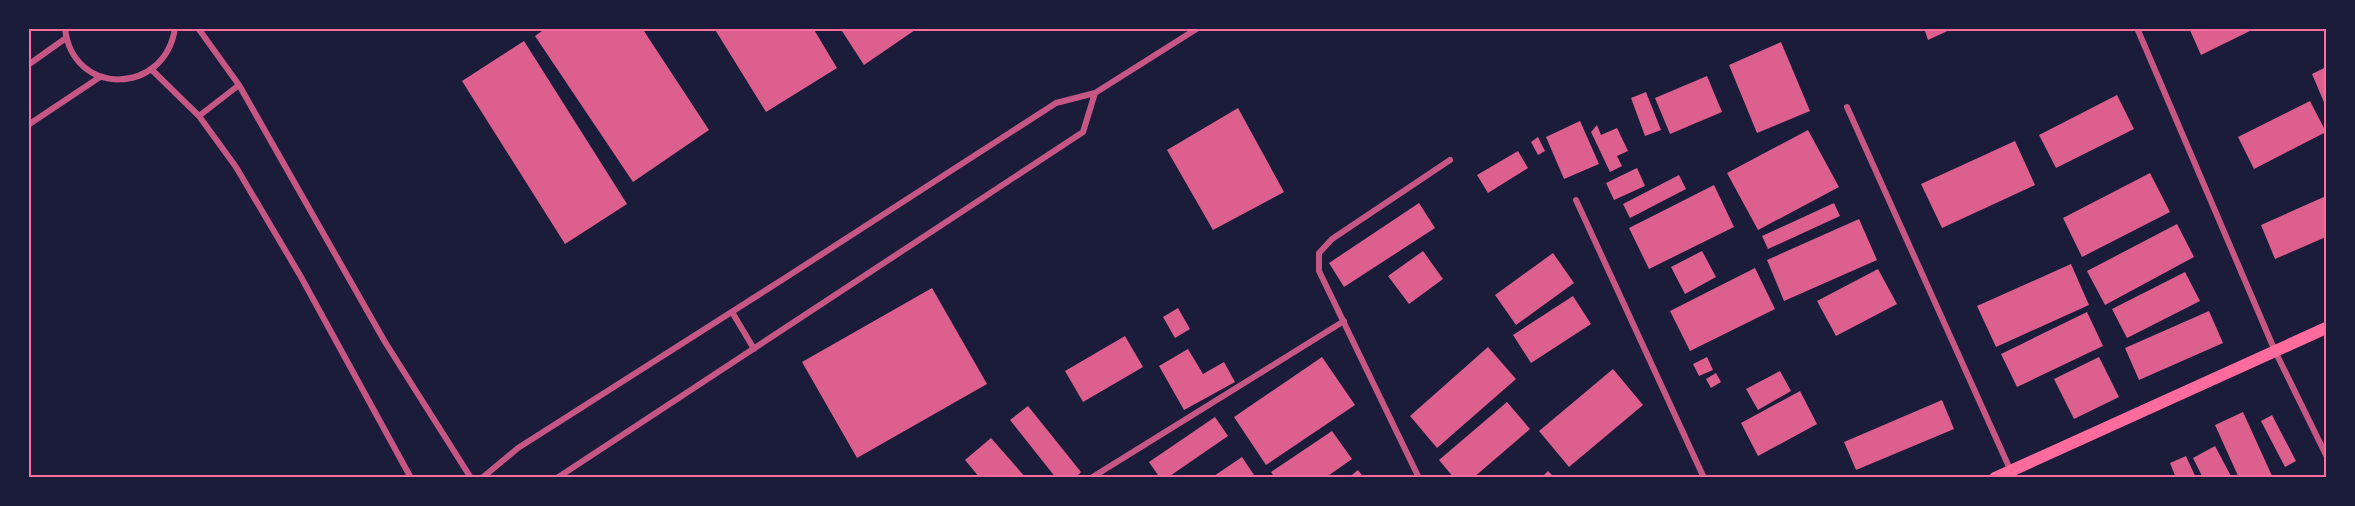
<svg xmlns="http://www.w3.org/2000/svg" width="2355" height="506" font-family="Mulish,sans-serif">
	<rect width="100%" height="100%" fill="#1b1b3a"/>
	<path fill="#dd5f8e" d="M546,28H642L709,130L633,182L535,36Z
		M714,28H813L837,68L766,112Z
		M840,28H918L864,65Z
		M1924,28H1954L1928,40Z
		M2189,28H2256L2201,55Z
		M524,41L627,204L565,244L462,81Z
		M1781,42L1810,111L1757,133L1729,65Z
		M2326,67V107L2312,74Z
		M1707,76L1722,112L1670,134L1655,98Z
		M1646,92L1661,130L1645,136L1631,98Z
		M2117,95L2134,129L2056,168L2039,135Z
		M2310,101L2326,132L2254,169L2238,137Z
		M1238,108L1284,192L1213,230L1167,150Z
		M1580,121L1599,164L1564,179L1546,137Z
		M1597,125L1601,135L1617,128L1628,151L1617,156L1622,166L1610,172L1591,132Z
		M1808,130L1839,187L1758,230L1727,173Z
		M1538,137L1545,151L1538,155L1531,142Z
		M2015,141L2035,185L1942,228L1921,184Z
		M1518,151L1528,168L1488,193L1477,175Z
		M1637,168L1645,186L1614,200L1606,183Z
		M2150,173L2170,212L2082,257L2063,218Z
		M1679,175L1686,189L1630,218L1623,204Z
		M1714,185L1734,227L1649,269L1629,228Z
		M2326,196V237L2275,259L2261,225Z
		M1419,203L1435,228L1344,287L1329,263Z
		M1834,203L1840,216L1768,249L1762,236Z
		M1859,219L1877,260L1784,301L1767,260Z
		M2177,224L2194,257L2105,305L2087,271Z
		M1423,251L1443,279L1409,304L1388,276Z
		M1702,251L1716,277L1685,294L1671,267Z
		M1553,253L1574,283L1516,325L1495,295Z
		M2071,264L2089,305L1996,347L1977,306Z
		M1755,268L1775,309L1690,351L1670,311Z
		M1878,269L1897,304L1836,336L1817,301Z
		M2185,272L2200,301L2127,338L2112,309Z
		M932,288L987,384L857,458L802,362Z
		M1573,296L1591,324L1531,363L1513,335Z
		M1178,308L1190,329L1175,338L1163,317Z
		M2209,311L2223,343L2139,380L2125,348Z
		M2087,312L2103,346L2017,387L2001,354Z
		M1125,336L1143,367L1083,402L1065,371Z
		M1488,347L1516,379L1437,448L1410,416Z
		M1188,349L1203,374L1224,362L1235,382L1184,410L1159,366Z
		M1322,357L1355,405L1266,465L1234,417Z
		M1707,357L1713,370L1699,376L1693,364Z
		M2099,357L2119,397L2074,419L2054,379Z
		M1613,369L1643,405L1569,467L1539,431Z
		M1780,371L1791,391L1758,410L1746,389Z
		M1716,373L1721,382L1711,388L1706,379Z
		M1800,391L1817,424L1758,456L1741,423Z
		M1942,400L1954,429L1856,470L1844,442Z
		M1507,402L1530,429L1473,478H1454L1439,460Z
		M1028,406L1081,472L1075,478H1056L1010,420Z
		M2243,412L2273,478H2239L2215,425Z
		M2272,415L2296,461L2285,467L2261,421Z
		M1215,417L1228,436L1167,478H1160L1149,462Z
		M1332,431L1352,459L1325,478H1275L1271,472Z
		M991,438L1026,478H980L965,460Z
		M2215,446L2232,478H2203L2193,458Z
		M2186,456L2196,478H2176L2170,463Z
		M1242,457L1256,478H1211Z
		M1358,470L1364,478H1348Z
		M1548,471L1555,478H1541Z"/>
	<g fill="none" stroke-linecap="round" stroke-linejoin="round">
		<path stroke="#c65784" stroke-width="6" d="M65,28C72,97 165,96 175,28
			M198,28L239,85L385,342L471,478
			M2137,28L2275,351L2326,455
			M28,65L66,38
			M152,70L199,116L236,167L301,277L411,478
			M1847,107L2014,478
			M199,116L239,85
			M28,125L100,77
			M1576,200L1704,478
			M732,312L754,349
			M482,478L518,448L785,278L1056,103L1095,93L1198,28
			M557,478L1083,132L1095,93
			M1091,478L1344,321
			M1419,478L1319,271V253L1332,239L1450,160"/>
		<path stroke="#ff6b9d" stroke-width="12" d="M1995,478L2326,328"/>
	</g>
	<rect width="2355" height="506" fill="none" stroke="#1b1b3a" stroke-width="60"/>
	<rect x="30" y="30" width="2295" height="446" fill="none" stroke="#ff6b9d" stroke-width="2"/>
</svg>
